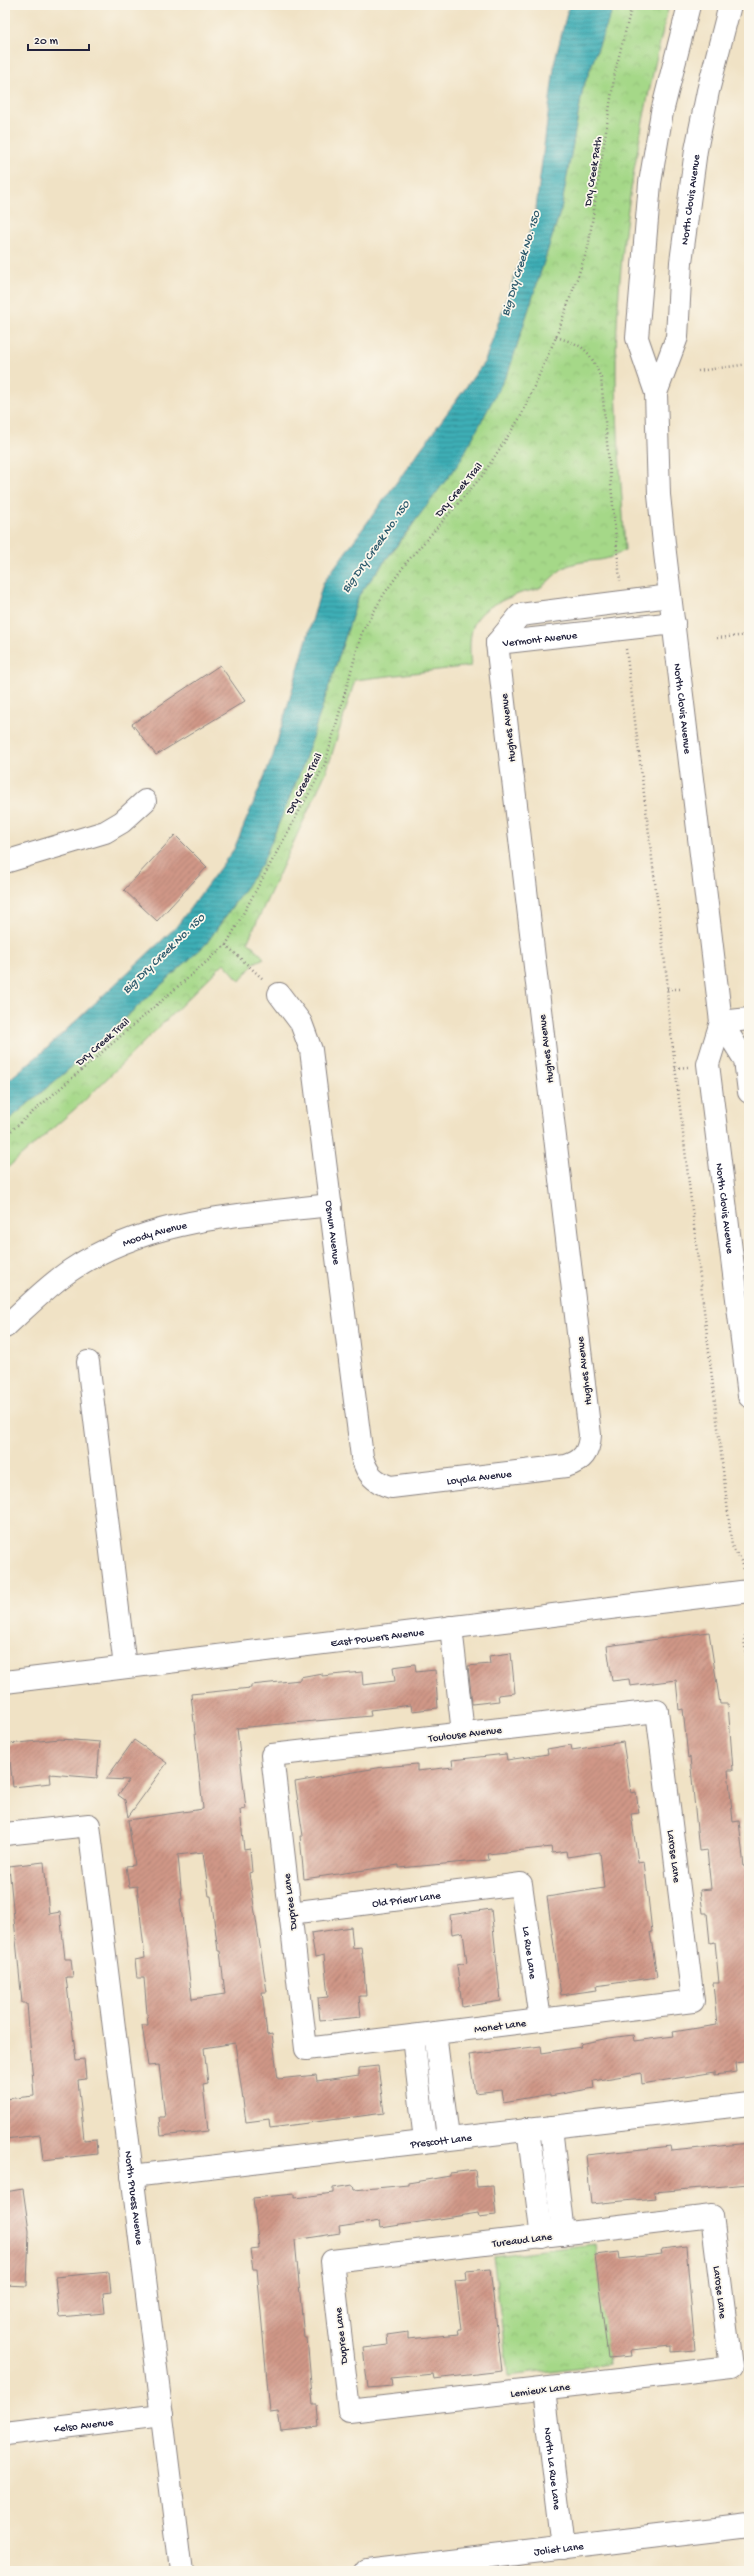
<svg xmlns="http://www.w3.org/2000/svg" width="754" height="2576" font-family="'Gochi Hand',sans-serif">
	<defs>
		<pattern id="park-crowns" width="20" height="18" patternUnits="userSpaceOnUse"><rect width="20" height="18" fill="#a5d888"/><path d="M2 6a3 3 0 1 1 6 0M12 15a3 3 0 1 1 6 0" fill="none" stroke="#8eb976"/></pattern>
		<pattern id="water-rules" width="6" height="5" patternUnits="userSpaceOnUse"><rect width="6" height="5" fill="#3daeb6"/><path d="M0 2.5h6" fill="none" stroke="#338d95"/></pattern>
		<pattern id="building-hatch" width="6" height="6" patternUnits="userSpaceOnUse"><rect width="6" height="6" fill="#d09787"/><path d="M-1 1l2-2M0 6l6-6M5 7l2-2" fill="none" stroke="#a87b70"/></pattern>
	</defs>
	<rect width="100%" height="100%" fill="#fbf7ec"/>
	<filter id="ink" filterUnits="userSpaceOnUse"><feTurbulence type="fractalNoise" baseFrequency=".025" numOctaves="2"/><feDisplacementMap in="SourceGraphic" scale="8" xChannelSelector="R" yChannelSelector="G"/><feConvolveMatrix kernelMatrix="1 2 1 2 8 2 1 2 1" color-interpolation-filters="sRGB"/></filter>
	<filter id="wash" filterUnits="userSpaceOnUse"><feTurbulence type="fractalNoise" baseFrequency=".012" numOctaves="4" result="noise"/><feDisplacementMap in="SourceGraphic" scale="16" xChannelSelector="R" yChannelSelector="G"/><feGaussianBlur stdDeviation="0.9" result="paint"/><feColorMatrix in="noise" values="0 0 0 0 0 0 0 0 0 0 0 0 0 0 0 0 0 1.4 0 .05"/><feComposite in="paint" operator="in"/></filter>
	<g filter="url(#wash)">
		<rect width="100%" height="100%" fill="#f0e2c5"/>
		<path fill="url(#park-crowns)" stroke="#647d62" d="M614,5H669C639,127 615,251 616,378C617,435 622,492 625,550C603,564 596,558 573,564C558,568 553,579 541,587C536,591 527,591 521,593C478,609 466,618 471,666L355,680L327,770L248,941L264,958L254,963L240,981L224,963L84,1101L5,1170V1123L68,1070L206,944L262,864L303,765L359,595L412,526L509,370L561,209L583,88Z
			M595,2244L609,2364L508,2376L493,2256Z"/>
		<path fill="url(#water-rules)" stroke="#306878" d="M569,5H614L583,88L561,209L509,370L459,463L359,595L303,765L262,864L206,944L68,1070L5,1123V1083L47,1048L176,927L234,849L273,756L323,583L485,361L535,216L555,60Z"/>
		<g id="blocks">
			<path fill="url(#building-hatch)" fill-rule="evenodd" d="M220,665L245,701L156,755L132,724Z
				M175,835L207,867L157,921L124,890Z
				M709,1632L720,1704H728L733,1770H728L733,1822L739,1821L744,1867H748L749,1878V2061L736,2063L737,2072L715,2075V2072L642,2084L641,2073L593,2081L594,2088L550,2096V2094L503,2102L501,2090L475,2093L469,2055L541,2046L542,2053L581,2047L580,2044L609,2038L633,2035L634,2041L674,2036L673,2032L717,2025L713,1983H719L715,1942L710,1943L707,1913H703L700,1890L711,1889L707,1850L699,1851L690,1757L688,1758L683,1709L679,1710L676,1680L630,1686L629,1679L612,1681L607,1646Z
				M511,1653L515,1693L498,1695L499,1701L472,1704L468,1666L490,1664L489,1656Z
				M415,1664L416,1672L435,1670L438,1708L412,1711L411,1705L370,1710L371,1716L237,1728L246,1809L240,1810L244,1850L250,1849L252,1872L249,1873L267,1992H262L267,2035L272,2034L278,2079L316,2075L317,2081L359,2075V2068L378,2066L384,2113L270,2128L269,2119L246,2122L235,2043L204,2048L208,2084L203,2085L208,2131L161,2136L159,2117H165L159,2065L148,2066L142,2025H148L144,1978H137L135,1960L145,1958L137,1886L129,1887L126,1866L135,1865L128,1820L203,1809L191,1694L251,1688V1685L300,1680V1677L322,1673V1676L362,1672L363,1685L395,1681L393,1667ZM203,1852L209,1896H211L218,1951H220L225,1994L192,1999L180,1899H182L178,1855Z
				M60,1739L100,1742L97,1778L50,1774L51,1783L13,1787L8,1744Z
				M134,1740L167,1763L128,1817L125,1800L118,1795L129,1780L106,1779Z
				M623,1742L631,1793L636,1792L639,1813L631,1814L638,1862L644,1861L652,1932H650L657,1977L596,1986L597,1990L561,1995L547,1897L604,1888L600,1852L567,1857L566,1851L552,1853L551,1847L488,1854L489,1860L399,1868V1865L304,1879L300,1836H303L295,1782L383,1767L417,1764V1771L453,1767L452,1760L506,1754L507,1760L548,1754L547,1749L571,1745L572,1750Z
				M44,1862L49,1914L60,1912L65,1959H71L73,1977H66L76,2060L84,2059L86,2079L78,2080L84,2140L96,2139L97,2154L43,2160L40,2135L5,2139V2099L34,2096L27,2003H22L9,1866Z
				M491,1909L501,2001L462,2007L457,1965L467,1963L463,1932L452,1934L450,1915Z
				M351,1927L353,1948L361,1947L364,1969L366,1996H359L361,2017L320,2021L318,1998L328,1997L326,1977L324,1955L315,1957L311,1933Z
				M749,2143V2184L654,2192L655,2198L591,2204L586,2155L671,2146L672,2151Z
				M475,2170L477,2187L493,2186L496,2215L479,2217L478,2213L381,2228L380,2221L339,2227L340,2233L295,2240L304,2338H307L313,2405H317L319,2427L281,2431L278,2412L270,2413L257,2269H253L250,2250L259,2249L253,2198L295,2194V2198L333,2193V2188L353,2185L354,2190L408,2185V2183L450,2176V2173Z
				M23,2189L29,2231L27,2286L5,2285V2192Z
				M686,2246L695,2350L672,2352V2346L631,2350L632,2356L608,2358L595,2255L619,2252L620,2259L662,2254L661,2249Z
				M490,2269L502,2371L434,2379L433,2374L391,2378L392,2386L368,2388L363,2348L388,2345L387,2335L408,2332V2339L459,2334L458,2330H461L455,2280L467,2279L466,2271Z
				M109,2272L111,2292L103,2293L105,2313L59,2317L55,2277Z"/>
		</g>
	</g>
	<g filter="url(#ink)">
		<use href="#blocks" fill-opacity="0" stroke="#898280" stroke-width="1"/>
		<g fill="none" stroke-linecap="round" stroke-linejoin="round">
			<defs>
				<g id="minor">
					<path d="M497,643L520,615L670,596"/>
					<path id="s1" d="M497,643L674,623"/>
					<path d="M5,862L105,832L122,822L145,801"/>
					<path id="s2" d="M279,994L301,1023L311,1050L362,1457C367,1474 374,1482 391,1487L566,1466C583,1461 589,1452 590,1435L497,643"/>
					<path d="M721,1022L749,1019"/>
					<path id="s3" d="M5,1327C26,1308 47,1286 71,1270C148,1218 242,1215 331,1205"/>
					<path d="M88,1362L125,1667"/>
					<path d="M451,1627L463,1733"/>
					<path id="s4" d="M5,1682L749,1591"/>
					<path d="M657,1711L693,2001L306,2049L272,1755Z"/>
					<path id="s5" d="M5,1834L89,1825L181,2571"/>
					<path id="s6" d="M290,1913L521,1884L540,2020"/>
					<path d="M435,2033L448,2138"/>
					<path d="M413,2036L425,2141"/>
					<path d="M551,2127L563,2234"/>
					<path d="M528,2129L542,2237"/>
					<path id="s7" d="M132,2176L749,2104"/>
					<path d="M712,2216L731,2367L349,2411L332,2261Z"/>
					<path id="s8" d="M544,2389L563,2548"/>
					<path id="s9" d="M5,2434L162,2415"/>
					<path id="s10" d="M367,2571L749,2525"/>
				</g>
				<g id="major">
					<path id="s11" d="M689,5L662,112L650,183L637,338L656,393L659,495L665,553L721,1022L708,1064L749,1396"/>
					<path id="s12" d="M656,393L677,337L681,262L696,150L708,91L730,5"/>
					<path d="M721,1022L745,1060L749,1092"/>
				</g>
			</defs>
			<use href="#minor" stroke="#898280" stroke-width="24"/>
			<use href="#major" stroke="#898280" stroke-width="24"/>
			<path stroke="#898280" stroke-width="2.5" stroke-dasharray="1 3" stroke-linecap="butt" d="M556,337C586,346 589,350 601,378L620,581
				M698,371L749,364
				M717,638L749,635
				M626,649L667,979L668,1007L732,1546L741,1561L743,1571
				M226,945L264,980
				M667,989H680
				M675,1068L688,1067
				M5,1136L226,945L325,764L362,632L384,594L406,563L482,476L521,416L556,337L588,248L615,72L632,5
				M747,1612L749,1621L744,1639L749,1678"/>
			<use href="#minor" stroke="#fff" stroke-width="22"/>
			<use href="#major" stroke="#fff" stroke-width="22"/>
		</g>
	</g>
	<g text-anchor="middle" stroke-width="3.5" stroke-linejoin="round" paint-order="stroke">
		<g font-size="11" fill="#22223b" stroke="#fbf7ec">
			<text transform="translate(592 171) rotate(-81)" y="4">Dry Creek Path</text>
			<text dy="4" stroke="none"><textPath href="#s12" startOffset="198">North Clovis Avenue</textPath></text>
			<text transform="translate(458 489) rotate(-50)" y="4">Dry Creek Trail</text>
			<text dy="4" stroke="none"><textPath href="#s1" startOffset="43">Vermont Avenue</textPath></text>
			<text dy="4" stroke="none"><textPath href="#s11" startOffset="713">North Clovis Avenue</textPath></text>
			<text transform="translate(507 728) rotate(-97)" y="4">Hughes Avenue</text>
			<text transform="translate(303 783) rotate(-63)" y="4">Dry Creek Trail</text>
			<text transform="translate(102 1041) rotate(-41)" y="4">Dry Creek Trail</text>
			<text transform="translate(545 1049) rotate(-97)" y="4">Hughes Avenue</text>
			<text dy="4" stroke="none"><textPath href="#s11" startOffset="1218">North Clovis Avenue</textPath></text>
			<text dy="4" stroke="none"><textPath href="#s2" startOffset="249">Osmun Avenue</textPath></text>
			<text dy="4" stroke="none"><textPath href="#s3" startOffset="179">Moody Avenue</textPath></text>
			<text transform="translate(583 1371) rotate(-97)" y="4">Hughes Avenue</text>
			<text dy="4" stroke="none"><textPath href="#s2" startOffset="608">Loyola Avenue</textPath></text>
			<text dy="4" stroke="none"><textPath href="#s4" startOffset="375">East Powers Avenue</textPath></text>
			<text transform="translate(465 1733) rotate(-7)" y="4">Toulouse Avenue</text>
			<text transform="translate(675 1856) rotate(83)" y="4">Larose Lane</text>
			<text dy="4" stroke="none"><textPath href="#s6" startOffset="117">Old Prieur Lane</textPath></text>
			<text transform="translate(289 1902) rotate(-97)" y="4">Dupree Lane</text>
			<text dy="4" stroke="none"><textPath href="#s6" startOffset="302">La Rue Lane</textPath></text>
			<text transform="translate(500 2025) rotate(-7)" y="4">Monet Lane</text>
			<text dy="4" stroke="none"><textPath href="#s7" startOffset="311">Prescott Lane</textPath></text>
			<text dy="4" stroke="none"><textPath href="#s5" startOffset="460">North Pruess Avenue</textPath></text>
			<text transform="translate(522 2239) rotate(-7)" y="4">Tureaud Lane</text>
			<text transform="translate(721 2292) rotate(83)" y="4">Larose Lane</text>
			<text transform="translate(340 2336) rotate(-96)" y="4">Dupree Lane</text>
			<text transform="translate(540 2389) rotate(-7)" y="4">Lemieux Lane</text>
			<text dy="4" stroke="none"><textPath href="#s9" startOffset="79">Kelso Avenue</textPath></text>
			<text dy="4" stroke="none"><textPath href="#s8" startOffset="80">North La Rue Lane</textPath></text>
			<text dy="4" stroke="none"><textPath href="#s10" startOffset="193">Joliet Lane</textPath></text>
		</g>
		<g font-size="12" font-style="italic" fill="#2d5a6c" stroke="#fbf7ec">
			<text transform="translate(520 263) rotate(-73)" y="4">Big Dry Creek No. 150</text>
			<text transform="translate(375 546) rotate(-55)" y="4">Big Dry Creek No. 150</text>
			<text transform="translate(163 953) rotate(-44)" y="4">Big Dry Creek No. 150</text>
		</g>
	</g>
	<rect width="754" height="2576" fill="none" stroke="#fbf7ec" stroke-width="20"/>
	<path d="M28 44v6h61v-6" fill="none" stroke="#22223b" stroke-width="2"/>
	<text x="34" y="44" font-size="12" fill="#22223b" stroke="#fbf7ec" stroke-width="3" paint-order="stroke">20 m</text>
</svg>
